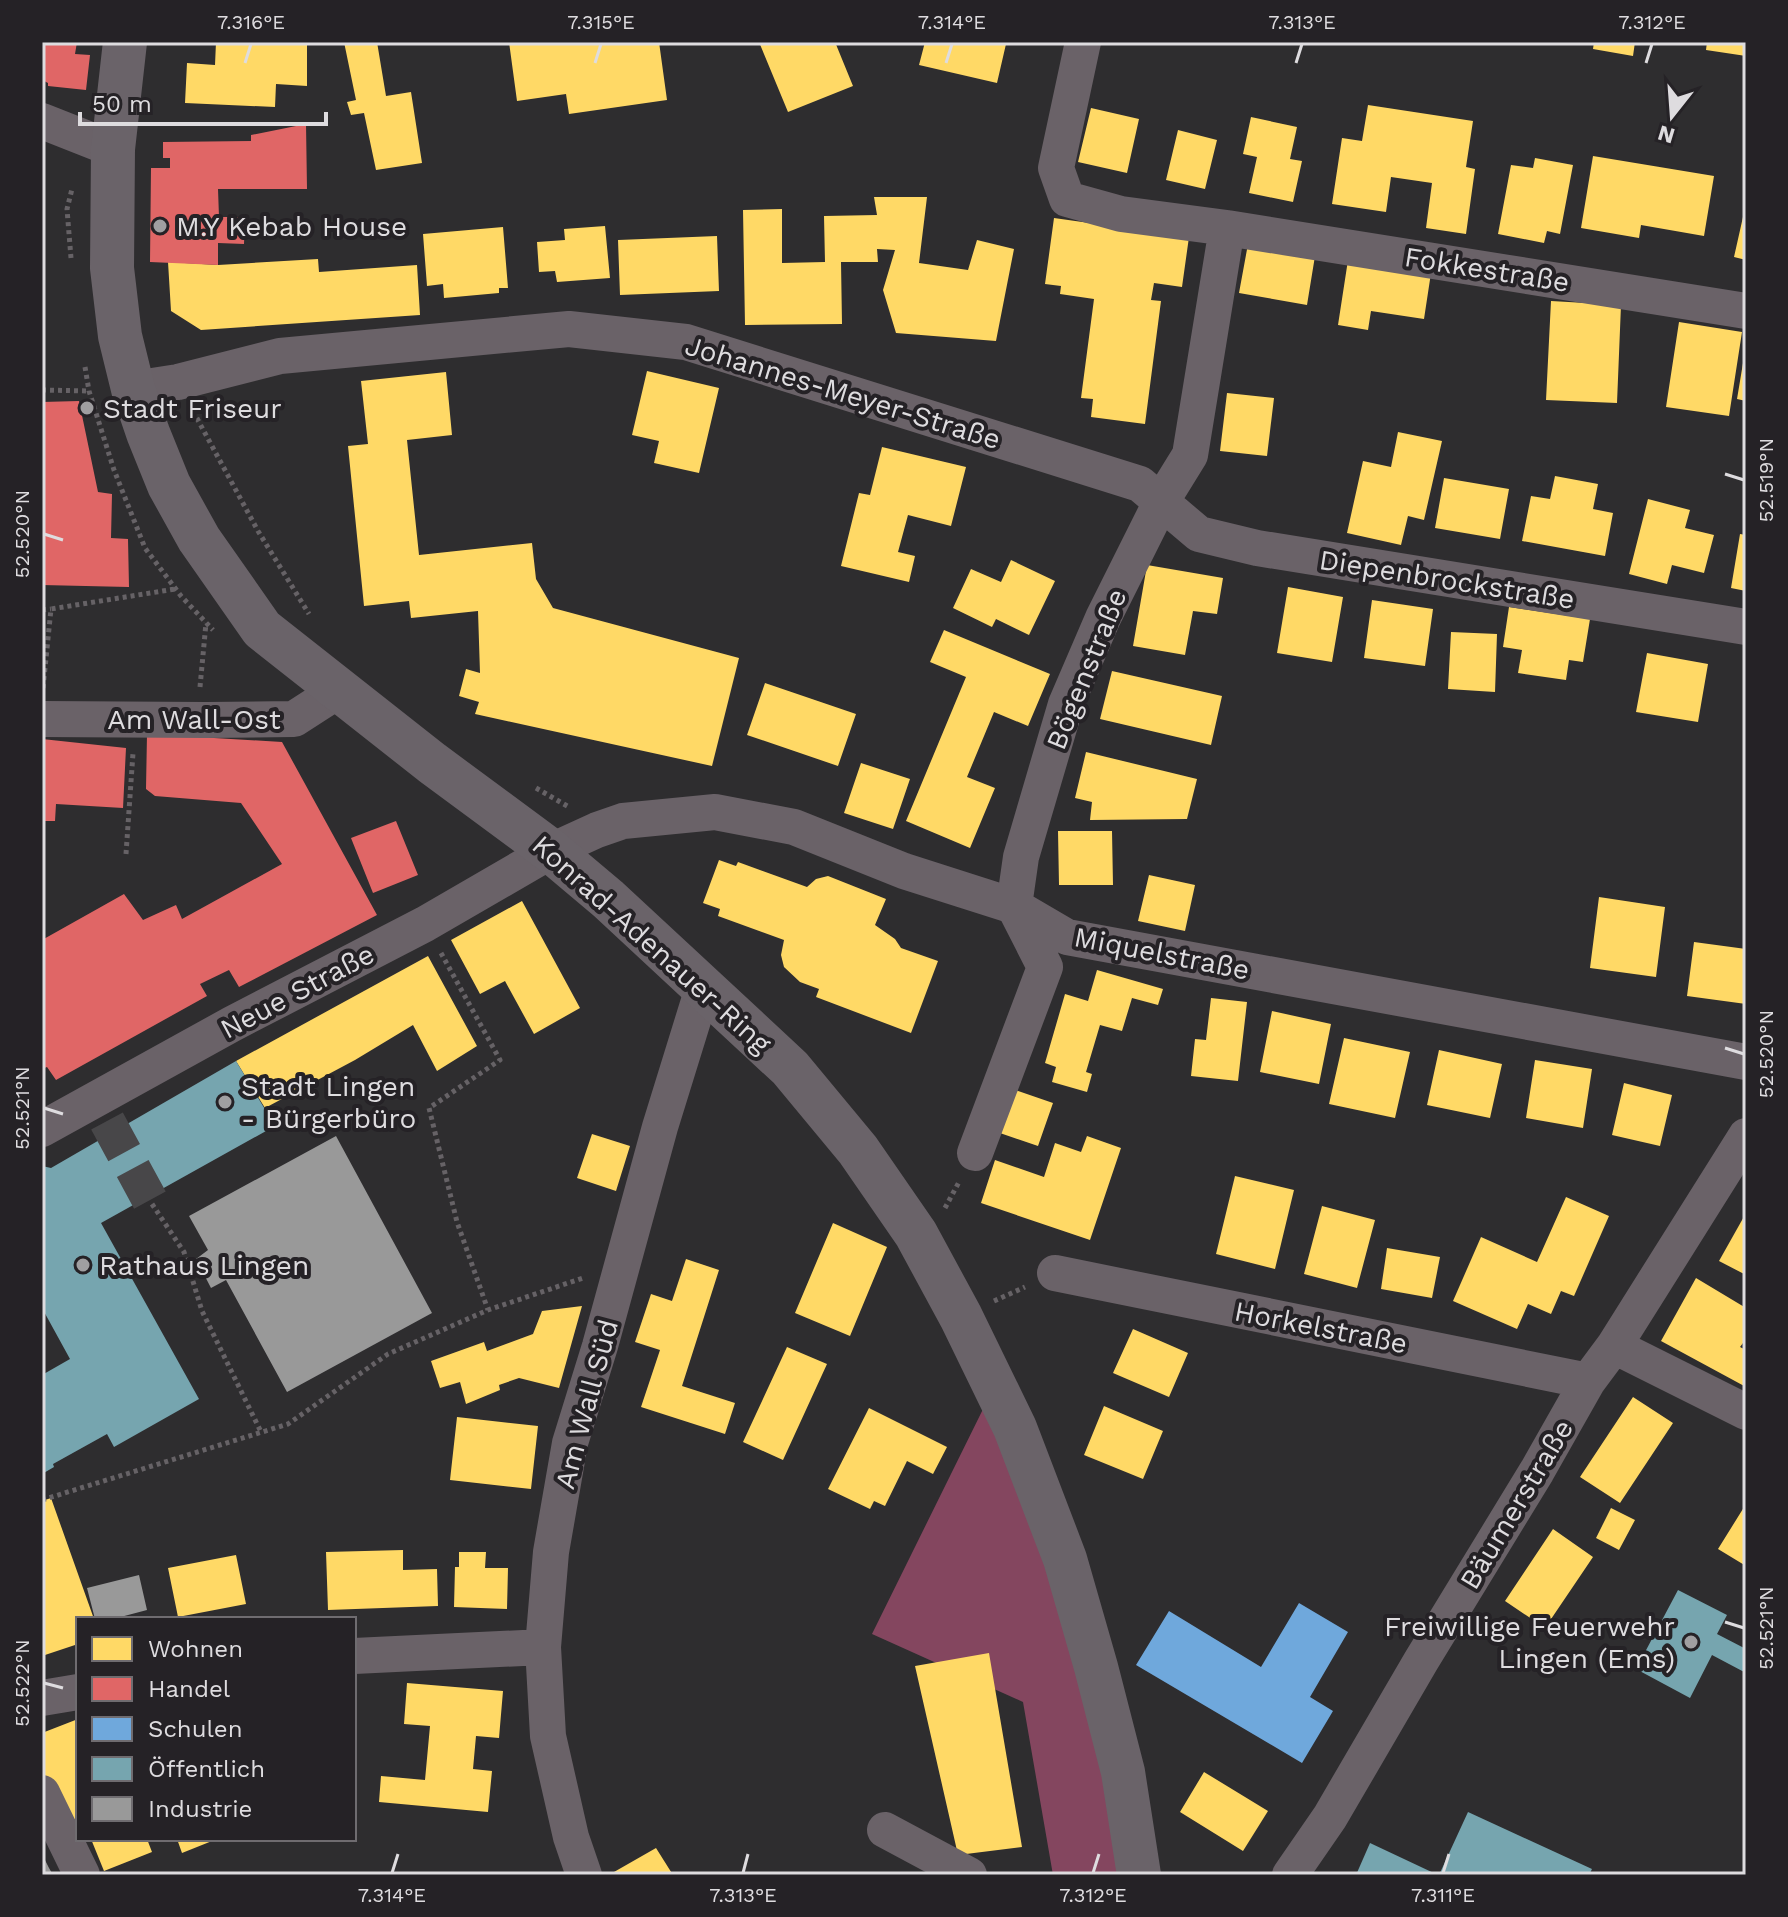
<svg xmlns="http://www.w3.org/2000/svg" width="1788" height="1917" font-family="'Work Sans',sans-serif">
	<rect width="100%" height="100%" fill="#2e2d2f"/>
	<path fill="#84465f" d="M990,1395L1015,1428L1139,1875H1053L1023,1702L872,1634Z"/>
	<path fill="#ffd966" d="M216,42L273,45V42H307V86L276,84L275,107L185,103L187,63L215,65Z
		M344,42H377L386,96L411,92L422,163L376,170L364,113L351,115L347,102L356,100Z
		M509,42H659L667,100L569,114L566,94L517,101Z
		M759,42H835L853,86L788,112Z
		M925,42H999L1006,44L997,83L919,65Z
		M1594,42H1635L1633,56L1593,49Z
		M1707,42H1746V56L1706,50Z
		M1368,105L1473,121L1466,167L1475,169L1466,234L1426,228L1432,183L1391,177L1386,212L1332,204L1342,138L1362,141Z
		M1091,108L1139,119L1127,173L1078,162Z
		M1251,117L1297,127L1290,159L1302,161L1293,202L1249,193L1257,157L1243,154Z
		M1178,130L1217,140L1205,189L1166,180Z
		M1593,156L1714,176L1704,236L1641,225L1639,238L1581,228Z
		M1535,158L1573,165L1560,234L1547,231L1544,243L1498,234L1511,165L1533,168Z
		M874,197H927L919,263L968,270L977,240L1014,249L996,341L896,333L883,290L895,250L877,249L878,262H841L842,324L745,325L743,210L782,209V263L825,262L824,216L877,215Z
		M1745,208H1746V260L1734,257Z
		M1054,218L1189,237L1182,287L1154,283L1151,300L1161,301L1145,424L1091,417L1093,399L1081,398L1094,299L1060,294L1061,286L1045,284Z
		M605,226L610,278L557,282L555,271L539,272L537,242L565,240L564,229Z
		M503,227L508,288H499V293L444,298L443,284L427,286L423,234Z
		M717,236L719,291L620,295L618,240Z
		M1248,244L1315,256L1307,305L1239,293Z
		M318,259L319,272L417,265L420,315L201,330L171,311L168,262L218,265Z
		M1348,260L1431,273L1424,319L1371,311L1368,330L1338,325Z
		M1551,301L1621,305L1617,403L1546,400Z
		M1679,322L1742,332L1729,416L1666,407Z
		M1744,357H1746V401L1737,399Z
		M647,371L719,388L699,473L654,463L659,441L632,435Z
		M446,372L452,435L407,440L419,555L532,543L536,579L553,608L739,658L712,766L475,714L479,702L459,696L466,669L480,673L478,611L411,618L409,601L364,606L348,446L368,444L361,381Z
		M1227,393L1274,398L1267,456L1220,451Z
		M1398,432L1442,441L1424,520L1408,516L1401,545L1347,533L1363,461L1391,467Z
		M882,447L966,467L951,526L908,515L898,552L915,556L909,582L841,566L859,493L870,495Z
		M1555,476L1598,484L1593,509L1613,513L1605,556L1522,541L1531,496L1550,499Z
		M1444,478L1509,489L1500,539L1435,528Z
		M1648,499L1690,510L1685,528L1714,535L1704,573L1672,565L1667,584L1629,574Z
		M1740,534L1746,535V591L1731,588Z
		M1011,560L1055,581L1029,635L996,619L992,627L953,608L971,569L1001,582Z
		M1147,565L1223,578L1217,614L1193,611L1185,655L1133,646Z
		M1288,587L1343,597L1332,662L1277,653Z
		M1372,600L1433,609L1425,666L1364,658Z
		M1509,607L1590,619L1583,662L1569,660L1566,680L1518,673L1522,650L1503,647Z
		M944,630L1050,674L1028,726L994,712L967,777L995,788L970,848L906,821L966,677L930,662Z
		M1451,632L1497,634L1495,692L1448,689Z
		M1647,653L1708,664L1698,722L1636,712Z
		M1112,671L1222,696L1211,745L1100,719Z
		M765,683L856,714L838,766L747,735Z
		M1086,752L1197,779L1187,819L1090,820L1092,802L1075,798Z
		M861,763L910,779L893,829L844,813Z
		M1058,831H1112L1113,885H1059Z
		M719,860L736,866L738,862L807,887L816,879L828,876L886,899L875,925L895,939L901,948L938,961L911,1033L816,997L819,989L800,982L784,967L781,955L784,940L718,916L720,909L703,903Z
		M1149,875L1195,885L1185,931L1138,921Z
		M1599,897L1665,907L1656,977L1590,968Z
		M522,901L580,1008L534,1034L505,981L480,994L451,940Z
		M1694,942L1746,949V1004L1687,996Z
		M428,956L477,1046L437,1071L413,1025L355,1060L265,1108L236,1061Z
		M1097,970L1163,989L1158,1005L1132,998L1122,1031L1100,1025L1086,1072L1092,1074L1087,1092L1052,1082L1056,1067L1045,1063L1065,994L1088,1001Z
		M1211,998L1247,1002L1238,1081L1191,1076L1195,1039L1206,1040Z
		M1272,1011L1331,1024L1319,1084L1260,1072Z
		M1344,1038L1410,1052L1395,1118L1329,1104Z
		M1439,1050L1502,1064L1490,1118L1427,1105Z
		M1535,1060L1592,1069L1583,1128L1526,1118Z
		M1624,1083L1672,1095L1660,1146L1612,1135Z
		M1012,1089L1053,1103L1038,1146L997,1132Z
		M592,1134L630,1146L616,1191L577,1178Z
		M1087,1136L1121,1148L1090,1240L981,1203L995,1160L1044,1177L1055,1143L1081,1152Z
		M1235,1176L1294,1190L1275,1269L1216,1254Z
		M1566,1197L1609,1216L1574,1296L1561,1291L1551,1314L1528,1304L1517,1329L1453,1301L1481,1237L1537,1262Z
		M1322,1206L1375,1220L1357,1288L1304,1274Z
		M1746,1213V1275L1719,1261Z
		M833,1223L887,1247L850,1336L795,1313Z
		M1387,1248L1440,1257L1432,1298L1381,1289Z
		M686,1259L719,1270L682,1386L735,1403L725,1434L641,1407L660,1350L635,1342L651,1294L672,1301Z
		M1696,1278L1746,1308V1339L1740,1347L1746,1350V1387L1661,1341Z
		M582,1306L559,1388L519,1378L499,1385L500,1390L466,1404L460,1382L440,1388L431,1361L484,1342L487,1351L533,1334L542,1311Z
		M1133,1329L1188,1353L1169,1397L1113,1373Z
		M787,1347L827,1364L783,1460L743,1442Z
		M1633,1397L1673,1423L1620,1503L1580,1477Z
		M1104,1406L1163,1431L1143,1479L1084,1455Z
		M869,1408L947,1447L933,1474L907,1461L885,1506L874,1501L870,1509L828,1489Z
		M457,1417L538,1426L531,1489L450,1480Z
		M51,1498L94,1619H78V1644L42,1656V1501Z
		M1746,1504V1566L1718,1549Z
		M1611,1508L1635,1520L1619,1550L1596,1538Z
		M1553,1529L1593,1557L1545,1628L1505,1601Z
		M403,1550V1570L437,1569L438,1606L328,1610L326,1552Z
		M459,1552H486L485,1568H508L507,1609L454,1607L455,1567H459Z
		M236,1555L246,1604L178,1617L168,1568Z
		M989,1653L1022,1847L958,1855L915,1666Z
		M407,1683L503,1691L499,1738L476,1736L473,1769L492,1771L488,1812L379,1802L381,1776L425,1780L430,1726L404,1724Z
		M78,1719V1818L64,1824L42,1771V1733Z
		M1204,1772L1268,1811L1243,1851L1180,1812Z
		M91,1839H147L152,1852L104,1871Z
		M177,1839H217L182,1853Z
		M656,1848L673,1875H615L614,1872Z"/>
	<path fill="#e06666" d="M42,42H77L75,54L90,55L86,90L48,86V83L42,80Z
		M306,124L307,189H218L219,217H245L244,244L218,243V265L150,262L151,168H170V158H163V142L251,141V135Z
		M79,401L98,492L112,494L111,538L128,539L129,587L42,585V402Z
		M147,734L282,742L377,915L239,987L229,970L200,984L207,996L56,1080L47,1067L42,1069V940L124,894L143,920L176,905L182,919L282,864L241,803L155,796L146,789Z
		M42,739L126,748L123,808L56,804L55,821H42Z
		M396,821L418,875L373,893L351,838Z"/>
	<path fill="#6fa8dc" d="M1299,1603L1348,1632L1310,1697L1333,1711L1302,1763L1136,1665L1169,1611L1261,1667Z"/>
	<path fill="#76a5af" d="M236,1061L275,1126L101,1223L199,1399L114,1447L107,1434L53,1464L54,1467L42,1474V1375L70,1359L42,1308V1166L51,1168Z
		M1678,1590L1727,1615L1717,1634L1746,1649V1673L1712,1655L1690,1698L1636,1669Z
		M1468,1812L1592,1869L1589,1875H1439Z
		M1370,1843L1438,1875H1356Z"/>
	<path fill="#999" d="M336,1136L432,1313L287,1392L226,1280L211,1288L196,1259L208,1250L189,1216Z
		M139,1575L147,1610L113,1619H95L87,1588Z
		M42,1854L49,1868L53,1875H42Z"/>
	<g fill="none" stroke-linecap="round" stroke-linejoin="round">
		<path stroke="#484749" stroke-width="36" stroke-dasharray="36 18" stroke-linecap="butt" d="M107,1121L152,1204"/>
		<path stroke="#666266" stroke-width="5" stroke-dasharray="4 4" stroke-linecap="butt" d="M71,258L67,209L72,189
			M85,367L89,391L114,470L145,548L181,596L213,630
			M42,390L89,391
			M193,411L258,531L309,614
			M42,610L51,609
			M200,687L206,623
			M43,688L51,609L175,589
			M536,788L569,807
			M126,854L133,753
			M441,953L500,1060L429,1108L457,1222L488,1310
			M152,1204L184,1252L202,1311L261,1432
			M945,1208L959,1182
			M994,1301L1025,1287
			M42,1500L288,1424L388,1354L488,1310L583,1278"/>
		<path stroke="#6a6268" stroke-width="36" d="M1083,42L1056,168L1067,199L1121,214L1227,228L1746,311
			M42,121L113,149
			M133,389L178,382L280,356L569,329L686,342L1140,484L1199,534L1257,548L1746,627
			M42,719L206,720L294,719L339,690
			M42,1129L232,1024L425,924L551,851L597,830L623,821L715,812L794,827L904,871L1014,906L1067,937L1746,1062
			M975,1153L1045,967L1014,906L1021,857L1066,704L1103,618L1161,502L1190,455L1227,228
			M1055,1273L1588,1381
			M1614,1346L1746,1412
			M354,1656L543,1647
			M42,1698L78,1692
			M42,1793L82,1875
			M885,1830L969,1875
			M584,1875L571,1837L548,1736L543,1647L551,1552L570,1443L600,1346L660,1127L703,988
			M1290,1875L1330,1817L1421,1661L1537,1471L1588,1381L1614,1346L1746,1136"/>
		<path stroke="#6a6369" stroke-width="44" d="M125,42L113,149L112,268L120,336L133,389L148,433L169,485L199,539L262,629L432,763L551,851L608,899L790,1068L858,1150L916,1234L961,1317L1015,1428L1065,1559L1096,1667L1123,1772L1139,1875"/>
	</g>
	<path fill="none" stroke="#dedcdf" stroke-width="3" d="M245,63L251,44M595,63L601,44M946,63L952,44M1296,63L1302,44M1646,63L1652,44M1725,474L1744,480M44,534L63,540M1725,1048L1744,1054M44,1108L63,1114M1725,1622L1744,1628M44,1683L63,1688M392,1873L398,1854M743,1873L748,1854M1093,1873L1099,1854M1443,1873L1449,1854"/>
	<g fill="#a09fa1" stroke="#252226" stroke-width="3">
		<circle cx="160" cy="226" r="8"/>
		<circle cx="87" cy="408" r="8"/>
		<circle cx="225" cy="1102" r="8"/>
		<circle cx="83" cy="1265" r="8"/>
		<circle cx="1691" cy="1642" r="8"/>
	</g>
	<g text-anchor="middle" stroke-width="8" stroke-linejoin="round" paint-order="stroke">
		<g font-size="28" fill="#dedcdf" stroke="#252226" text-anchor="start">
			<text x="176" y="236">M.Y Kebab House</text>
			<text x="103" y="418">Stadt Friseur</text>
			<text x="241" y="1096">Stadt Lingen<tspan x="241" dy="32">- Bürgerbüro</tspan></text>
			<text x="99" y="1275">Rathaus Lingen</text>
			<text x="1675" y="1636" text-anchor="end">Freiwillige Feuerwehr<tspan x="1675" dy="32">Lingen (Ems)</tspan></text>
		</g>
		<g font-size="28" fill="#dedcdf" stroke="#252226">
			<text transform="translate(1487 269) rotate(9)" y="10">Fokkestraße</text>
			<text transform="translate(843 392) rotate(17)" y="10">Johannes-Meyer-Straße</text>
			<text transform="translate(1447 579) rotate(9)" y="10">Diepenbrockstraße</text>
			<text transform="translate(1086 669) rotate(-68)" y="10">Bögenstraße</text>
			<text x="194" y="729">Am Wall-Ost</text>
			<text transform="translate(652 944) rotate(42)" y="10">Konrad-Adenauer-Ring</text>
			<text transform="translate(1162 953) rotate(11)" y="10">Miquelstraße</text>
			<text transform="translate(297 991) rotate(-28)" y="10">Neue Straße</text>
			<text transform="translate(1321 1327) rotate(11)" y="10">Horkelstraße</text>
			<text transform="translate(586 1404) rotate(-75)" y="10">Am Wall Süd</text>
			<text transform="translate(1516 1504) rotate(-59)" y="10">Bäumerstraße</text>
		</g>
	</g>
	<rect width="1788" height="1917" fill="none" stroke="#252226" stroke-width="88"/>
	<rect x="76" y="1617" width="280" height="224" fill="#252226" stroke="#6f6c70" stroke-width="2"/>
	<rect x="92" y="1637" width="40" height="24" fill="#ffd966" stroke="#6f6c70" stroke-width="2"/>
	<text x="148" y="1657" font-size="24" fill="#dedcdf">Wohnen</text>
	<rect x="92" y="1677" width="40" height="24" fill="#e06666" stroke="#6f6c70" stroke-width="2"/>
	<text x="148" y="1697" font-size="24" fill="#dedcdf">Handel</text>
	<rect x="92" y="1717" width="40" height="24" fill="#6fa8dc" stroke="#6f6c70" stroke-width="2"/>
	<text x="148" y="1737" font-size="24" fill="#dedcdf">Schulen</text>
	<rect x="92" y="1757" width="40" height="24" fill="#76a5af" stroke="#6f6c70" stroke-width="2"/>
	<text x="148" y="1777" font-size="24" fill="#dedcdf">Öffentlich</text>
	<rect x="92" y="1797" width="40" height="24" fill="#999999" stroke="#6f6c70" stroke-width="2"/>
	<text x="148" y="1817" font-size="24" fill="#dedcdf">Industrie</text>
	<g transform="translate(1672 116) rotate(197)" stroke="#252226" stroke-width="6" paint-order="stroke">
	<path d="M0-6L14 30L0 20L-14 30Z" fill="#dedcdf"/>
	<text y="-12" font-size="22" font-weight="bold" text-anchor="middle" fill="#dedcdf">N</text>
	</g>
	<path d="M80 112v12h246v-12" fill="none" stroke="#dedcdf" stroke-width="4"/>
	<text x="92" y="112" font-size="24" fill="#dedcdf" stroke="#252226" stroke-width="6" paint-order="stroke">50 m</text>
	<rect x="44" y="44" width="1700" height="1829" fill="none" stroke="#dedcdf" stroke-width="3"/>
	<g font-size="20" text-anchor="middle" fill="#dedcdf">
		<text x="251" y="29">7.316°E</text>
		<text x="601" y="29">7.315°E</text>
		<text x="952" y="29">7.314°E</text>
		<text x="1302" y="29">7.313°E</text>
		<text x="1652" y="29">7.312°E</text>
		<text transform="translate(1766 480) rotate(-90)" y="7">52.519°N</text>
		<text transform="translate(22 534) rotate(-90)" y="7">52.520°N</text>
		<text transform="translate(1766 1054) rotate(-90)" y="7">52.520°N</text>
		<text transform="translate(22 1108) rotate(-90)" y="7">52.521°N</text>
		<text transform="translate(1766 1628) rotate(-90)" y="7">52.521°N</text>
		<text transform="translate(22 1683) rotate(-90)" y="7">52.522°N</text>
		<text x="392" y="1902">7.314°E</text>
		<text x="743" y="1902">7.313°E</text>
		<text x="1093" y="1902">7.312°E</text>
		<text x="1443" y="1902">7.311°E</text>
	</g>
</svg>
